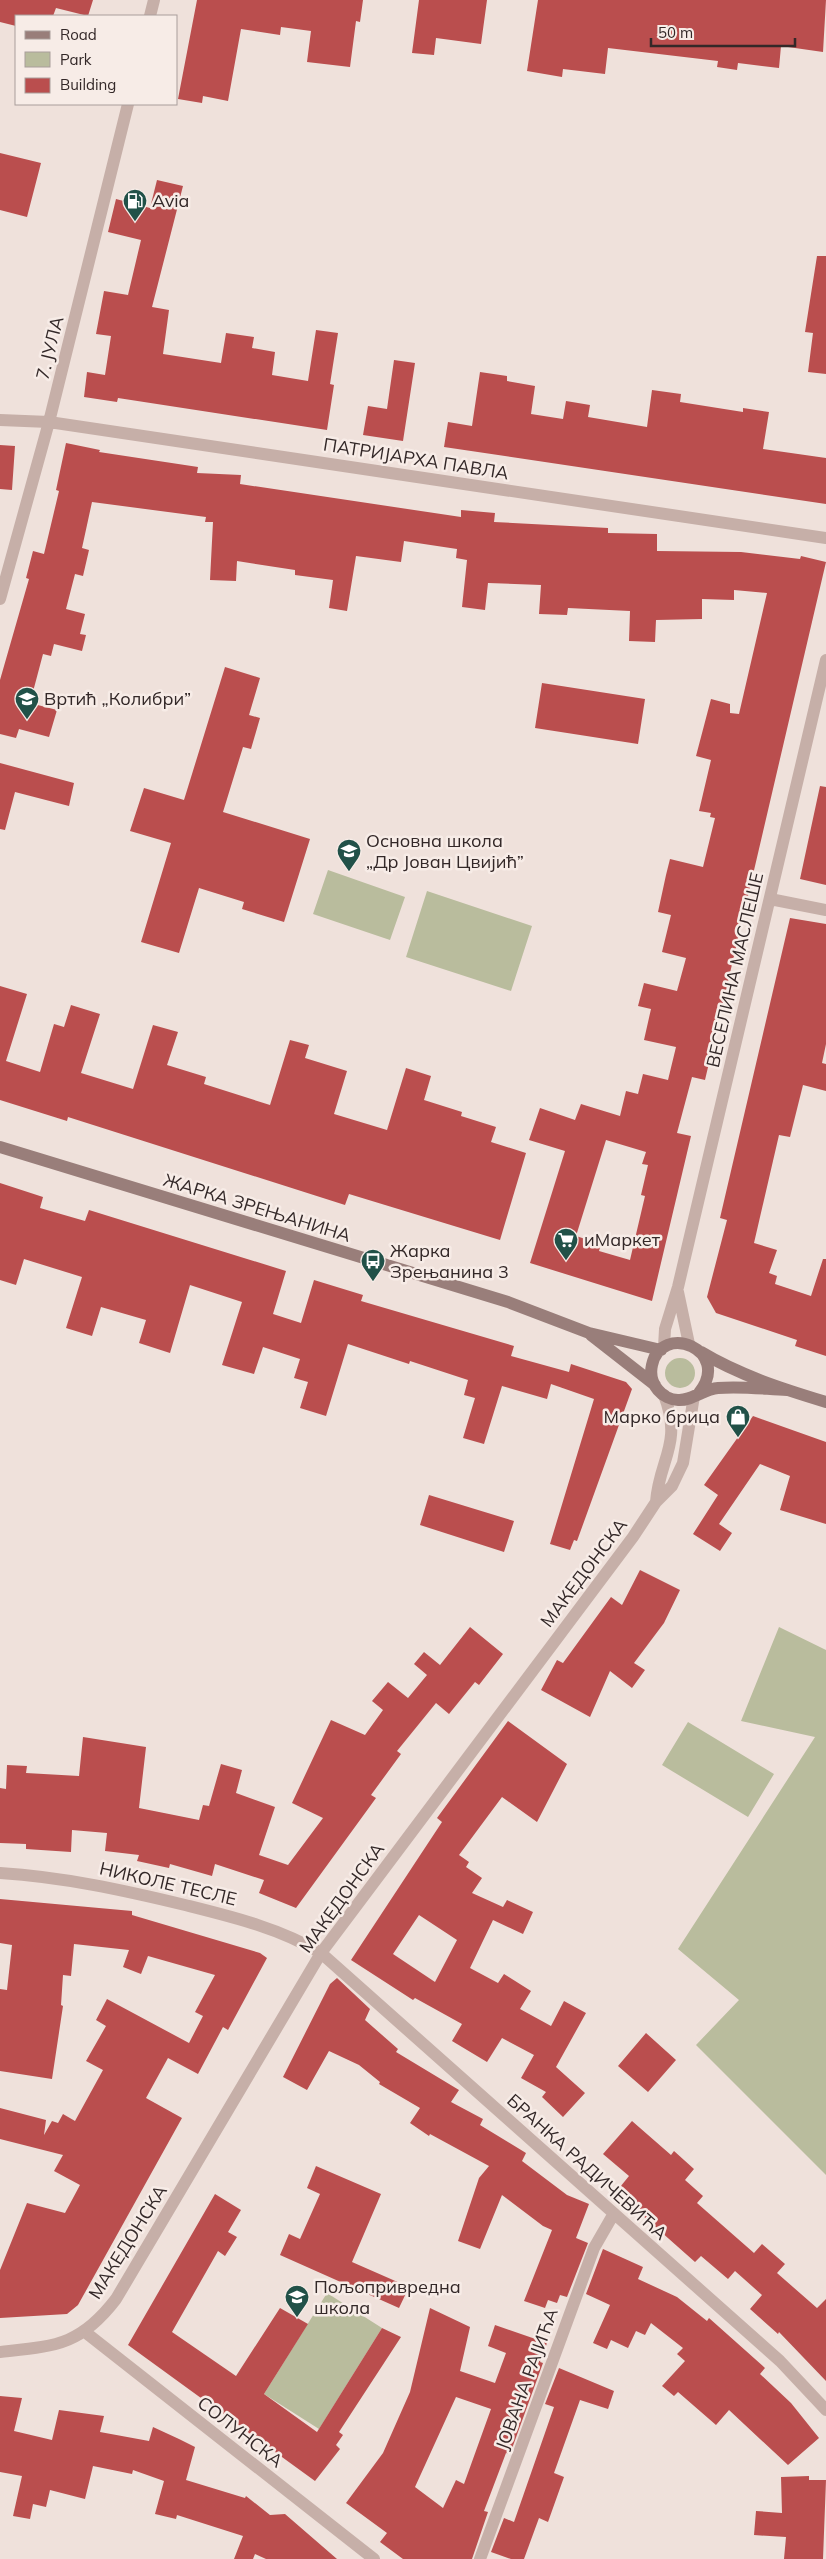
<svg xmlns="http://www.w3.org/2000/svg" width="826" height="2559" font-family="Mulish,sans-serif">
	<rect width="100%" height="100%" fill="#efe1db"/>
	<path fill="#b9bc9d" d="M328,870L405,897L390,940L313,914Z
		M427,891L532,926L511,991L406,957Z
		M665 1373a15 15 0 1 1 30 0a15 15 0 1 1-30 0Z
		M779,1627L826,1650V2175L696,2045L739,2000L678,1949L815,1737L741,1721Z
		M688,1722L774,1774L748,1817L662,1765Z
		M327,2293L382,2328L319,2429L264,2394Z"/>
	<path fill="#ba4e4e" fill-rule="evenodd" d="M0,0H93L88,16L56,8L53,16H16V26L0,22Z
		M197,0H363L360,22L356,21L350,67L307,62L311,31L281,27L280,35L241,29L228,101L203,96L202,103L178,99Z
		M419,0H487L481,44L436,38L434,55L412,53Z
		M538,0H826L823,52L781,46L779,68L738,63L737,70L717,67L718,61L608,48L605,74L563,69L562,77L527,71Z
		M0,153L41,163L27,217L0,210Z
		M157,180L183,186L152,307L169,310L163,354L221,363L226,333L254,337L252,348L275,352L272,375L308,381L316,330L338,333L330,384L334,385L327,430L118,398L117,402L84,397L87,372L105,375L111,336L96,334L104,291L128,295L141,240L108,232L116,199L150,208Z
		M817,256H826V374L808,372L813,333L805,332Z
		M394,360L415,363L403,441L363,435L368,406L387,409Z
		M480,372L507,376V381L535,386L531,414L563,419L566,401L590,405L588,417L647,427L652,390L681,394L680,402L743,412V408L769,412L763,449L826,458V504L444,447L448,422L472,426Z
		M66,443L100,450L99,452L198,467L197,473L241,475L240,484L461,517V510L495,513L494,522L608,528V533L657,534V551L741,552L800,559L801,556L826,562L705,1080L692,1077L677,1133L691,1136L652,1301L530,1263L565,1151L529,1140L540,1108L575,1120L581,1104L620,1116L626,1091L638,1094L643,1074L668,1080L676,1047L644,1040L651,1009L638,1006L644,983L677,991L686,958L662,952L671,915L658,912L666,875L670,859L703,867L715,818L710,817L711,813L699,811L711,760L696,756L711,699L730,704V713L739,714L767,593L734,590V600L702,599V619L656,620L655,642L629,641L630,611L568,608L567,615L539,614L541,585L488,583L485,610L462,607L467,560L456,558L457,549L404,541L401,562L356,556L347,611L329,608L333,580L295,575V570L237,561L236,581L210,580L213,522H205L206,517L92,502L82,548L89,550L83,576L75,574L66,609L85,614L80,634L86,635L82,651L54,644L51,656L43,654L30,703L57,710L49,737L19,729L16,738L0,734V680L29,579L26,578L33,551L44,554L59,491L56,490ZM606,1140L646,1152L642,1164L648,1165L641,1195L645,1196L630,1260L599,1251L601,1244L576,1236Z
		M0,445L15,446L12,490L0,489Z
		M225,667L260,678L249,715L260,718L251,749L243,747L223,812L310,839L284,922L242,909L244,902L199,888L179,953L141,942L171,843L130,831L144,788L184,800Z
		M542,683L645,699L638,744L535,728Z
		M0,763L74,783L69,806L15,792L5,830L0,829Z
		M820,786L826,787V885L800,879Z
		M790,918L826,924V1044L822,1063L826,1064V1091L803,1085L790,1137L779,1135L754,1243L777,1250L769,1273L777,1276L775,1284L811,1296L823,1259H826V1356L795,1346L797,1340L716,1313L707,1297L727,1220L720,1218Z
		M0,986L27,994L6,1061L40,1072L54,1024L64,1027L71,1005L100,1014L81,1073L133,1089L153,1025L178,1032L167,1065L206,1077L204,1084L270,1105L290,1040L309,1045L305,1058L347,1071L334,1114L387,1130L406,1068L431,1076L424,1100L462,1112L461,1116L496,1127L491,1142L526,1153L500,1240L349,1194L345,1205L68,1117L67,1121L0,1100Z
		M0,1183L43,1197L40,1208L85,1221L89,1210L286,1271L273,1314L301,1323L314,1280L363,1295L361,1301L514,1346L511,1356L569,1372L571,1364L626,1382L632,1389L577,1541L574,1540L570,1550L550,1544L594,1399L551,1384L547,1399L502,1386L484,1444L463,1438L475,1398L464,1395L468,1380L410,1361L409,1364L348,1344L326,1416L300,1408L308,1382L294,1378L300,1359L263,1347L254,1374L222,1365L242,1302L190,1285L170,1353L139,1343L146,1320L101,1307L92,1336L66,1328L82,1277L24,1259L16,1285L0,1280Z
		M753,1416L826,1442V1524L780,1510L790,1476L760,1464L719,1524L732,1533L720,1551L693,1534L718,1495L704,1485Z
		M429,1495L514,1521L504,1552L420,1525Z
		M640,1570L680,1590L664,1623L634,1663L645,1670L632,1688L610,1671L590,1717L541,1690L557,1660L563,1663L611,1597L622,1605Z
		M470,1627L503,1654L479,1685L475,1682L449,1714L436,1703L397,1751L401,1754L371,1795L376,1798L296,1908L259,1893L264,1880L215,1864L212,1876L170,1864L169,1868L137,1861L139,1855L105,1851L107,1833L72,1830L71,1852L26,1849V1844L0,1843V1788L6,1789L7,1765L27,1766L26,1773L79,1776L83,1737L146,1747L139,1808L199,1820L203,1805L209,1806L221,1764L242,1770L236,1793L275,1807L259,1855L288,1865L323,1818L292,1803L331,1720L365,1735L383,1710L372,1701L388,1682L408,1698L427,1675L414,1664L424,1652L440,1665Z
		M508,1721L567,1764L537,1822L502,1797L459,1855L469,1862L466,1867L482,1878L472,1893L503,1907L507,1900L533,1912L523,1934L493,1920L470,1968L498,1983L504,1974L531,1991L520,2009L551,2026L564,2001L586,2013L556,2067L585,2093L563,2117L542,2097L546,2092L521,2078L534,2055L502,2038L487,2062L452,2041L462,2024L415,1998L413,2000L351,1960L442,1822L437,1818ZM419,1915L457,1940L435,1982L393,1954Z
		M0,1899L132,1911V1915L260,1953L267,1958L228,2030L223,2027L198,2074L168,2058L146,2098L182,2118L78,2305L67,2314L0,2318V2270L27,2203L65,2213L80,2185L54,2171L63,2155L0,2139V2108L46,2120L44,2135L52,2121L58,2123L63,2114L75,2121L103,2070L86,2061L106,2026L96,2020L107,1999L189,2043L203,2016L195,2012L215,1975L148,1956L141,1974L123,1967L129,1950L74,1944L71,1976L63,1975L61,2005L63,2006L52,2079L0,2071V1989L7,1990L12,1945L0,1943Z
		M337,1978L370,2009L365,2020L398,2049L396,2052L459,2090L451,2102L483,2119L480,2125L526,2153L522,2161L567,2195L589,2204L576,2238L588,2243L567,2297L560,2295L557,2303L548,2300L545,2308L524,2301L552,2230L543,2226L502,2195L480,2249L458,2241L479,2178L489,2166L430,2134L429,2136L410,2123L420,2108L379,2084L380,2082L359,2065L329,2051L307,2090L283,2077L330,1984Z
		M646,2033L676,2060L648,2092L618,2066Z
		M632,2121L671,2155L674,2151L694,2169L685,2180L703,2196L697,2203L754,2253L762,2244L785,2264L777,2273L817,2308L826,2299V2381L779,2332L778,2334L750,2309L762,2295L735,2271L728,2279L701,2256L695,2262L616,2192L629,2176L603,2154Z
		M316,2166L381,2194L352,2262L409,2287L399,2308L280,2255L289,2234L300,2239L320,2194L307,2188Z
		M215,2194L241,2210L228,2232L237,2237L225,2256L218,2251L172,2332L236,2376L280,2308L308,2324L264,2394L317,2432L382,2328L401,2337L339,2432L343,2435L336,2445L340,2449L315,2481L128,2345Z
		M603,2249L643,2267L638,2279L677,2297L707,2321L709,2318L765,2368L760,2374L791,2403L819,2438L788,2465L729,2410L716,2425L678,2392L674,2396L662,2386L685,2361L677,2354L683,2348L651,2323L645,2335L636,2331L628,2348L611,2340L607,2349L593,2343L610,2305L586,2294Z
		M430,2308L470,2327L460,2371L495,2383L506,2353L488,2346L495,2325L547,2343L540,2362L543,2363L510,2454L506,2453L484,2511L488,2512L472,2559H403L380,2542L387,2533L346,2503L383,2453L410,2392ZM456,2397L491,2409L464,2484L456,2480L443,2508L415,2487Z
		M559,2368L614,2391L608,2409L580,2400L554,2473L564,2477L548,2522L539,2518L524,2559H511L491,2552L504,2518L514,2522L554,2407L545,2404Z
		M0,2396L22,2398L14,2431L52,2440L59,2410L104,2416L100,2432L149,2441L153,2427L179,2439L195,2447L186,2480L245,2498L246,2496L270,2515L285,2514L337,2559H266L255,2554L253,2559H234L243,2536L177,2515L176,2519L155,2514L164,2481L133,2470L132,2474L93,2466L85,2499L50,2490L46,2507L33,2504L30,2519L13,2516L22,2476L0,2472Z
		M809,2476V2480H826L823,2559H784L786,2537L754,2535L756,2511L782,2513L781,2477Z"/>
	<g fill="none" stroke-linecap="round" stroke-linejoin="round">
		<path stroke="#c6afa8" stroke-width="12" d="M150,16L154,0
			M0,420L49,422L826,538
			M0,599L49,422L128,104
			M770,899L826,910
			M678,1292L689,1344
			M664,1347L665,1329L678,1287L826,660
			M656,1502C659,1459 683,1444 664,1395
			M0,1873C63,1877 123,1890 185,1905C233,1917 279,1928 321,1953L780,2361L826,2410
			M85,2332L374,2559
			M0,2352C55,2346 80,2346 116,2299L321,1953L633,1537L656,1502L672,1486L683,1463L694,1396
			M480,2559L594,2248L613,2215"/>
		<path stroke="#997e7a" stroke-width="12" d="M0,1147L508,1302L589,1333L661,1350
			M591,1335L655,1385
			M701,1352C739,1375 783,1389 826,1402
			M699,1393C733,1350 661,1321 652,1365C650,1374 652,1383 658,1390C663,1396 671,1400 678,1400C692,1401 704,1389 718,1388C741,1386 764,1389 787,1390"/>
	</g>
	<defs>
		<symbol id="fuel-pin" viewBox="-11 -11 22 30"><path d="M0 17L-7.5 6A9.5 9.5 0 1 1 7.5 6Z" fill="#215148" stroke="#f7ece7"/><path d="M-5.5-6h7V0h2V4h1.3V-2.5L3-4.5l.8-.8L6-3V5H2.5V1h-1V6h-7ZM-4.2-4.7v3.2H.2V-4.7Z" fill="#fff"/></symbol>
		<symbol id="school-pin" viewBox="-11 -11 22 30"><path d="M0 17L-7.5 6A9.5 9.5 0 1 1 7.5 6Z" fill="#215148" stroke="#f7ece7"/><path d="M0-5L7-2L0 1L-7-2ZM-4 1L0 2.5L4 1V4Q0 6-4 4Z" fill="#fff"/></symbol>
		<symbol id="supermarket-pin" viewBox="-11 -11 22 30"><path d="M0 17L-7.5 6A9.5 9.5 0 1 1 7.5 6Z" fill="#215148" stroke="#f7ece7"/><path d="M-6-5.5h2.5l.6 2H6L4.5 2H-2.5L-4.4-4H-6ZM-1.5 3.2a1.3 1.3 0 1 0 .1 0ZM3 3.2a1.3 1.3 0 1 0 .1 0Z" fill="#fff"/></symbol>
		<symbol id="bus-pin" viewBox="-11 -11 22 30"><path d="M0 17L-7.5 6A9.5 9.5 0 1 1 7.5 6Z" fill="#215148" stroke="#f7ece7"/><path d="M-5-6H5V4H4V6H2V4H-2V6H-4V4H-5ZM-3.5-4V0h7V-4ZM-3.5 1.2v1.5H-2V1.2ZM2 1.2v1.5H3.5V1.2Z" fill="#fff"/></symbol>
		<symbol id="shop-pin" viewBox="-11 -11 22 30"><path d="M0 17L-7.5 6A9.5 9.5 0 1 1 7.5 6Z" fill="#215148" stroke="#f7ece7"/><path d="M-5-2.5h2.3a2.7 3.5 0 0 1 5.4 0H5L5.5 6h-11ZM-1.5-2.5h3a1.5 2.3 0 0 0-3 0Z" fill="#fff"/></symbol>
	</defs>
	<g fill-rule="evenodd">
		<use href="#fuel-pin" x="121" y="187" width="28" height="38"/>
		<use href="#school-pin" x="13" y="685" width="28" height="38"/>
		<use href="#school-pin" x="335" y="837" width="28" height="38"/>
		<use href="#supermarket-pin" x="552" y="1226" width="28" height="38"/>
		<use href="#bus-pin" x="359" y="1247" width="28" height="38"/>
		<use href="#shop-pin" x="724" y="1403" width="28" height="38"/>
		<use href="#school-pin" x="283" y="2283" width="28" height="38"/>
	</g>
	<g text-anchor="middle" stroke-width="5" stroke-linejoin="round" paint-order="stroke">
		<g font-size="18" fill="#332828" stroke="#f7ece7" text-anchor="start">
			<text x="152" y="207">Avia</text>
			<text x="44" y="705">Вртић „Колибри”</text>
			<text x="366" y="847">Основна школа<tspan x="366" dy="21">„Др Јован Цвијић”</tspan></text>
			<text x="584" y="1246">иМаркет</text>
			<text x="390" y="1257">Жарка<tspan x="390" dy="21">Зрењанина 3</tspan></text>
			<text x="720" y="1423" text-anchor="end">Марко брица</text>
			<text x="314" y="2293">Пољопривредна<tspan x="314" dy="21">школа</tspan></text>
		</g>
		<g font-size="18" fill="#332828" stroke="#f7ece7">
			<text transform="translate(50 348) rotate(-76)" y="6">7. ЈУЛА</text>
			<text transform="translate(416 459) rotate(9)" y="6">ПАТРИЈАРХА ПАВЛА</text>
			<text transform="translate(735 970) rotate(-77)" y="6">ВЕСЕЛИНА МАСЛЕШЕ</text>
			<text transform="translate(257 1208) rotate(17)" y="6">ЖАРКА ЗРЕЊАНИНА</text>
			<text transform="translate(584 1573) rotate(-53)" y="6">МАКЕДОНСКА</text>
			<text transform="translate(168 1884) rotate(13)" y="6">НИКОЛЕ ТЕСЛЕ</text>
			<text transform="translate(342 1898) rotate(-54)" y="6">МАКЕДОНСКА</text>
			<text transform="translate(587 2167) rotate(42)" y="6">БРАНКА РАДИЧЕВИЋА</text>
			<text transform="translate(128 2242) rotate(-58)" y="6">МАКЕДОНСКА</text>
			<text transform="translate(527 2379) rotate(-70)" y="6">ЈОВАНА РАЈИЋА</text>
			<text transform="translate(240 2432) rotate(38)" y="6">СОЛУНСКА</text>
		</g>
	</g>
	<rect x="15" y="15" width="162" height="90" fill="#f7ece7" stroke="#a99e9b"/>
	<rect x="25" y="31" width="25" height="8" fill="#997e7a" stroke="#a99e9b"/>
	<text x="60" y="40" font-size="15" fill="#332828">Road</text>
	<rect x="25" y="52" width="25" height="15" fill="#b9bc9d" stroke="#a99e9b"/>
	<text x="60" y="65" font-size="15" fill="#332828">Park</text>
	<rect x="25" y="78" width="25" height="15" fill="#ba4e4e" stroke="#a99e9b"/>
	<text x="60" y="90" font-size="15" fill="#332828">Building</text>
	<path d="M651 38v8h144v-8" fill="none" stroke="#332828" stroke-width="2.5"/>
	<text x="658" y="38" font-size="15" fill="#332828" stroke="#f7ece7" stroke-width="4" paint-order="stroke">50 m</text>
</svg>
